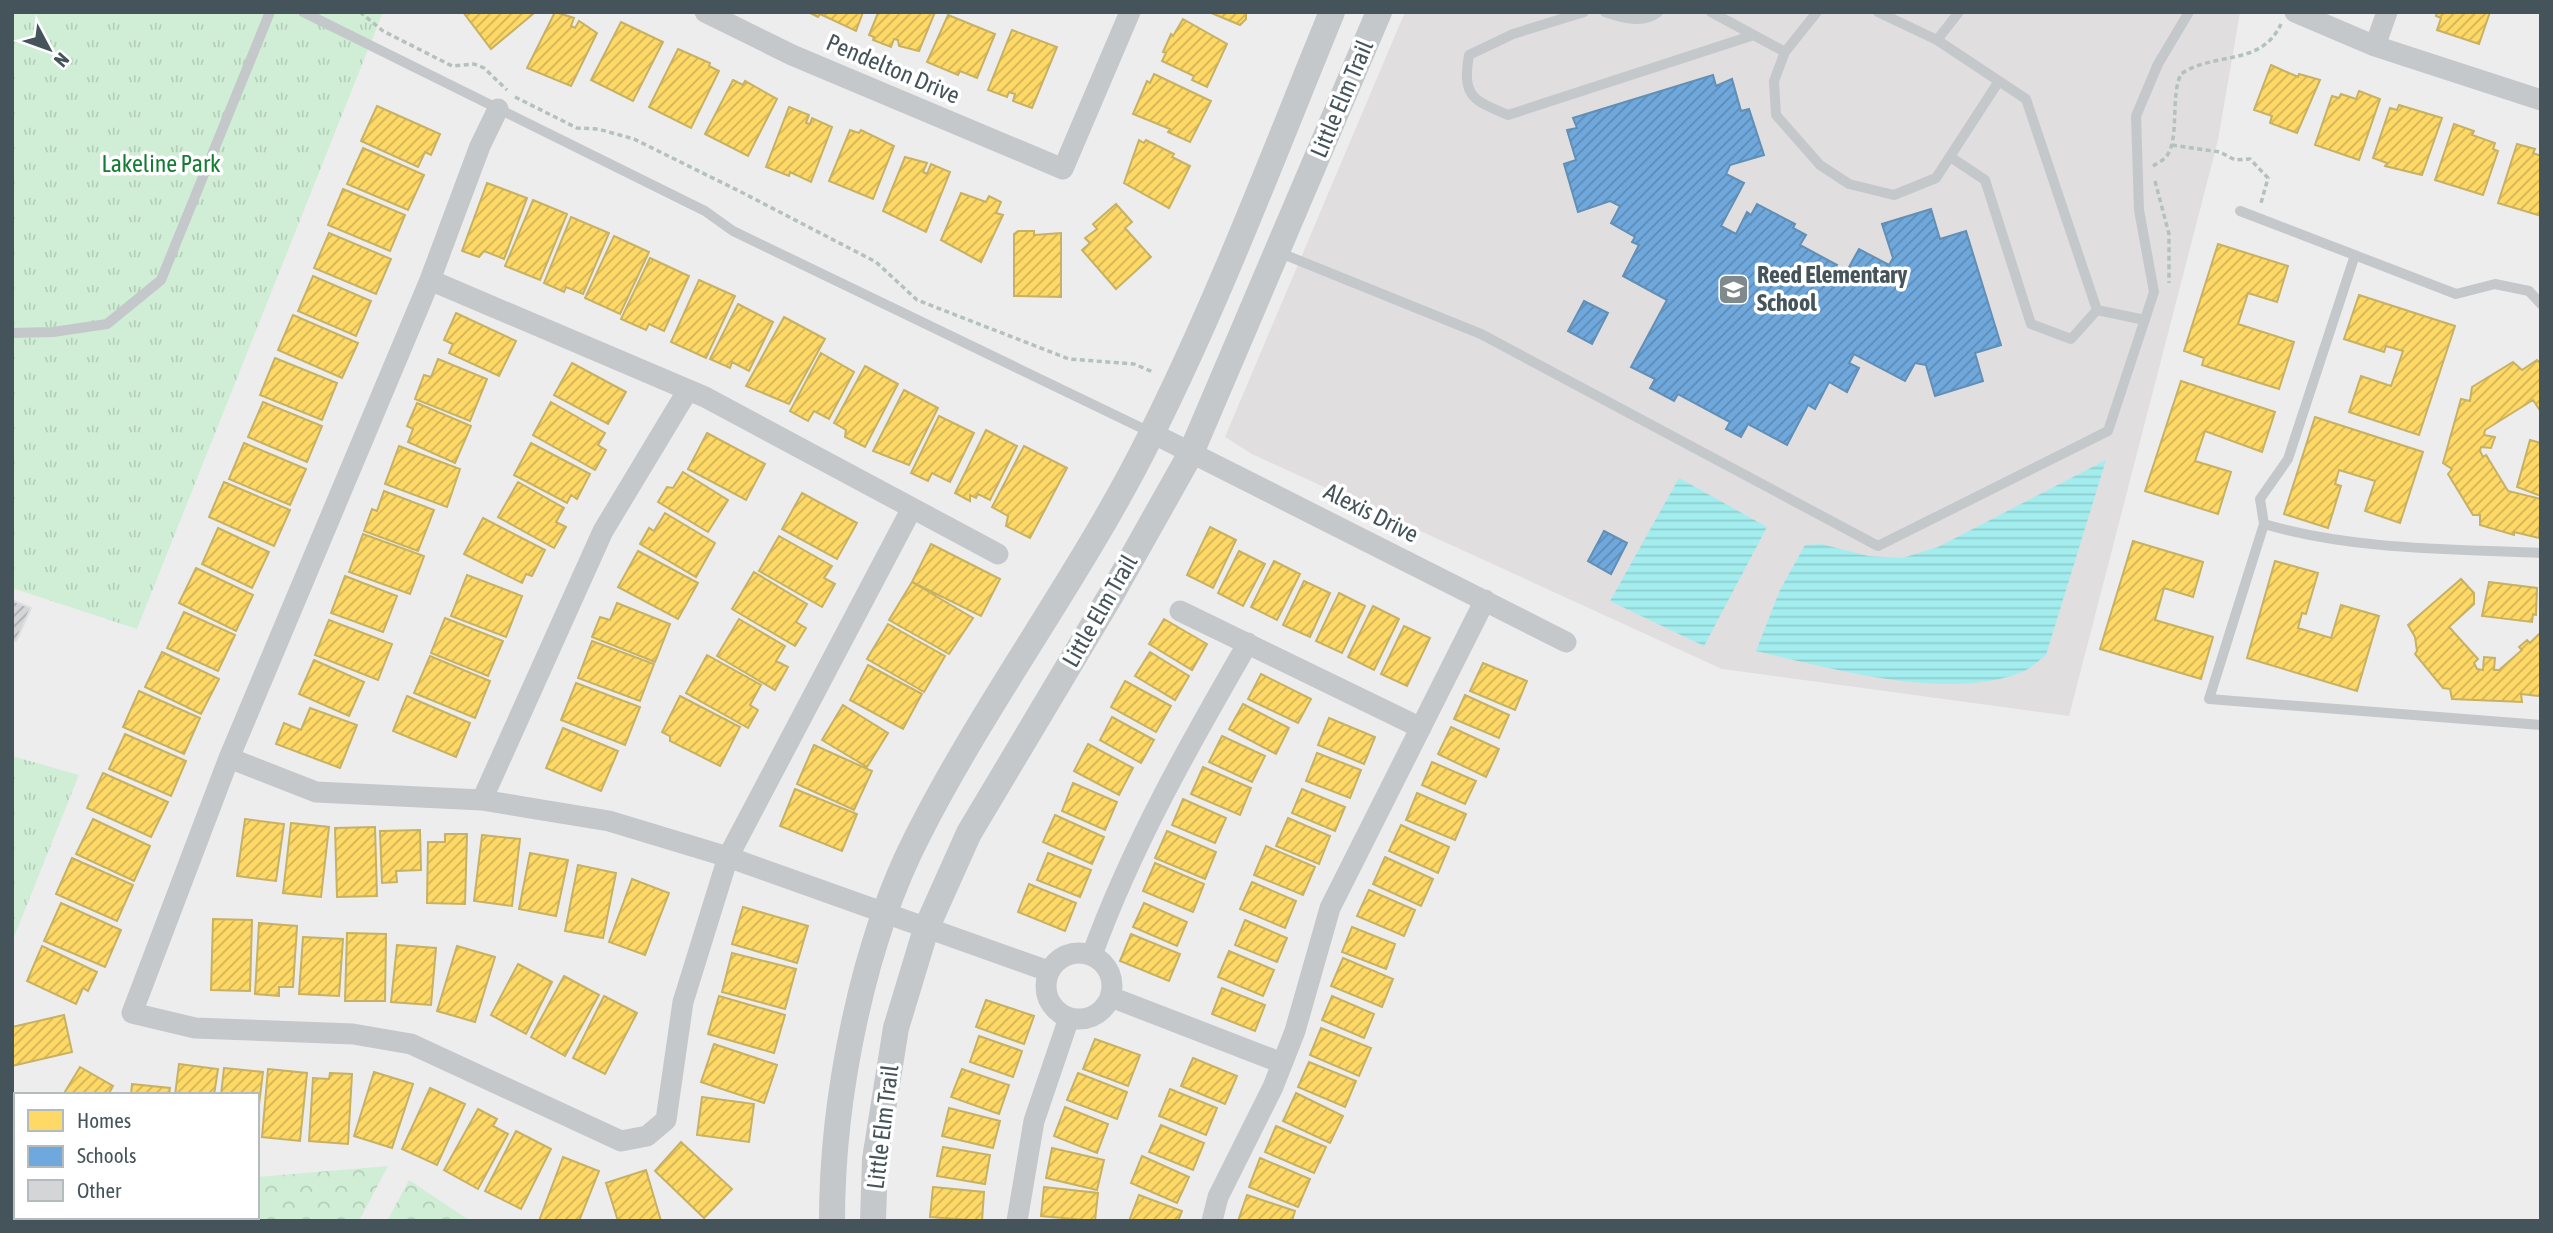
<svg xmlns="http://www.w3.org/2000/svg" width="2553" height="1233" font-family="'Asap Condensed',sans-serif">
	<defs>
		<pattern id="forest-crowns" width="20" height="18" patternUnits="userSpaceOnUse" patternTransform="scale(1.75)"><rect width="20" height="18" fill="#d0eed5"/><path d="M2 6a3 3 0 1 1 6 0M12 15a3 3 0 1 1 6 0" fill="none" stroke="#b4ceb9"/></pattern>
		<pattern id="park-tufts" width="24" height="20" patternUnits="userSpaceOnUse" patternTransform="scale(1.75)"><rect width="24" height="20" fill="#d0eed5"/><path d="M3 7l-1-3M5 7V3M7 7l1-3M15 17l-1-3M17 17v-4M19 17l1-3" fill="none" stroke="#b4ceb9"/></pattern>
		<pattern id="water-rules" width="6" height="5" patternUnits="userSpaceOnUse" patternTransform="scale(1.75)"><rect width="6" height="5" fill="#a3edee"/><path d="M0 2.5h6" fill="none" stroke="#8ecdce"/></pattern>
		<pattern id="homes-hatch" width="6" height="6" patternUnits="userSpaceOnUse" patternTransform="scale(1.75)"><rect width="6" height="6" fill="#ffd966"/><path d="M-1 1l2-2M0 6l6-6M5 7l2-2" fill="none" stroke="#d0b357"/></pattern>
		<pattern id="schools-hatch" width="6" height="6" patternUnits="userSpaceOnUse" patternTransform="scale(1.75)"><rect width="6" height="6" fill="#6fa8dc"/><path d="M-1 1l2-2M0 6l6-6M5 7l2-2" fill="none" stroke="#5d8bb5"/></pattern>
		<pattern id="building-hatch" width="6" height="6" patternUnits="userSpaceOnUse" patternTransform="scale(1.75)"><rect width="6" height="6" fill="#d4d5d6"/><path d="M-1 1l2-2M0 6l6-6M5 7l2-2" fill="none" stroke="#aeafb1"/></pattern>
	</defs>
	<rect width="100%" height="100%" fill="#eeeded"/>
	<path fill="#e0dedf" d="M1405,12H2240L2218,140L2069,716L1722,669L1252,454L1225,437Z"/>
	<path fill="url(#forest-crowns)" d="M388,1166L359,1221H215L212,1217H179H257V1177Z
		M409,1180L469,1220L470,1221H387Z"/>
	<path fill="url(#park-tufts)" d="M12,12H383L137,629L12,588Z
		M12,756L79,775L12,942Z"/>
	<path fill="url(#water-rules)" d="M2106,460L2046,655C2039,660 2032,668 2024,671C1952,703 1830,668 1756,651L1780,590L1805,545L1821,544L1868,556L1902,558L1938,547Z
		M1679,478L1767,527L1704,646L1610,601Z"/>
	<path fill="url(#homes-hatch)" stroke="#c7b162" stroke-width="2" d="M463,12H531L533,14L491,49Z
		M555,12L574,18L571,26L575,28L579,21L597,33L571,86L527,68Z
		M808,12H863L856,31L820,14L818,17Z
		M883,12H935L919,51L899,46L898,40L894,39L891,47L873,40L874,37L869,35L878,13Z
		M1209,12H1246V19L1240,25Z
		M2437,12H2490L2479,44L2437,30L2441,18L2436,16Z
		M948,15L995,34L977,78L960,71L958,75L927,62Z
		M1183,19L1227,44L1207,87L1192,80L1194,76L1162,61L1166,53L1163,52L1171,34L1173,36Z
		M621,22L663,42L633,101L591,80Z
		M1012,30L1057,47L1032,108L1013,101L1015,94L1009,92L1007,97L988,90Z
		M678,49L710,63L709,66L719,71L691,128L649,107Z
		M2271,65L2298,77L2299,74L2320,80L2297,133L2270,123L2272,116L2254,110Z
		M1154,74L1211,101L1190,142L1168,132L1170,129L1133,114L1147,81L1150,83Z
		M733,80L743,85L745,81L777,99L748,156L705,134Z
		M2359,91L2380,99L2359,160L2315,145L2332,96L2339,98L2341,94L2356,99Z
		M2399,105L2442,118L2422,175L2385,166L2387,163L2373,158L2390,108L2397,110Z
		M377,106L440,134L431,155L425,152L418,167L361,141Z
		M789,107L809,115L806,123L810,124L812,118L832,127L811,182L790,172L789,176L766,167Z
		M2454,124L2474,131L2472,135L2495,143L2493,149L2498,151L2483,195L2435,180Z
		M850,130L859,133L861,130L894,146L873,199L829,181Z
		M1139,140L1144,143L1146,140L1174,154L1172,157L1190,166L1169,208L1124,183Z
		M2517,144L2535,149L2533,153L2541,156V216L2498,203Z
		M363,148L424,175L408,210L347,184Z
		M905,157L927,163L923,172L927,174L931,164L950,172L926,232L883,211Z
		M487,183L527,198L504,259L484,251L479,257L462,251Z
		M343,189L405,215L390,251L328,225Z
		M961,193L986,202L989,196L1001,202L996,213L1003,215L981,262L941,240Z
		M533,200L567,214L540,280L505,266Z
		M1116,204L1132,222L1125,228L1151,257L1116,289L1082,250L1090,243L1085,238L1097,229L1093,224Z
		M571,217L609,233L583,294L566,287L564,292L544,283Z
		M1018,231H1034V235L1061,233V297L1014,296V234Z
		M329,233L391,259L376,294L314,268Z
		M614,236L649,252L620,314L585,298Z
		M2218,244L2288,266L2277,302L2248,293L2238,324L2294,342L2279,389L2202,365L2204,358L2184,351Z
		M650,258L689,276L664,331L649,324L646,330L621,319Z
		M313,276L371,301L356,336L298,311Z
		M699,280L735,296L706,358L671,342Z
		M2359,295L2455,326L2419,435L2349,412L2361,376L2391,386L2403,351L2386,346L2384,352L2344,339Z
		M738,304L773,322L749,371L732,362L730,368L710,359Z
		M456,313L516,341L499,376L449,353L453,344L444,340Z
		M293,315L358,343L342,378L278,350Z
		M784,317L825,339L789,404L746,386Z
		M821,353L854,372L829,419L814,411L808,421L790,411Z
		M275,358L337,383L322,420L260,395Z
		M438,359L487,379L470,421L415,399L424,375L431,377Z
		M2537,360L2541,364V412L2533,400L2485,430L2484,435L2495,437L2491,448L2481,447L2480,451L2483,457L2486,455L2508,491L2541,499L2539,538L2514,532V535L2480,525V515H2473L2448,474L2452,469L2443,463L2461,399L2470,401L2472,387L2513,362L2522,370Z
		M572,363L626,392L608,424L554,395Z
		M865,366L898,384L865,447L845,437L846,430L834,423Z
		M2181,381L2275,412L2262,452L2205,431L2195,461L2231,472L2218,514L2145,491Z
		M904,390L938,408L909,465L873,451Z
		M263,402L322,426L307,462L248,437Z
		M551,402L605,433L598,445L606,450L595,470L533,435Z
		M417,403L471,426L455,463L408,442L413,429L407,426Z
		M939,416L974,433L950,482L932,473L928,481L911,473Z
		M2315,417L2423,452L2400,523L2365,511L2375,481L2339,470L2335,484L2341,486L2328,528L2284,514Z
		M986,430L1017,446L990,500L978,494L976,498L970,495V501L955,493Z
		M707,433L765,464L746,500L688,469Z
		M2530,440L2541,443V496L2517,487Z
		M244,443L306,469L290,505L229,479Z
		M531,443L590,474L577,499L571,495L567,503L514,475Z
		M399,446L460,469L447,507L385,484Z
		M1024,446L1067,468L1030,538L1006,526L1008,516L992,507Z
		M683,472L728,500L708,532L658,502L667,487L673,488Z
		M224,482L290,510L274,546L209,517Z
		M518,482L564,508L556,522L566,527L554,548L498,517Z
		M384,491L434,510L418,551L364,531L372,509L377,511Z
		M802,493L857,523L837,559L782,529Z
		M665,513L715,543L696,577L640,544L649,528L654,531Z
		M483,518L545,550L532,576L526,574L522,583L464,554Z
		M1210,527L1236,540L1213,588L1187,575Z
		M218,528L269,552L252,588L202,564Z
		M363,534L424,556L410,594L349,572Z
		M779,536L832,566L824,578L835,584L822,607L759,571Z
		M2133,541L2203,562L2193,597L2164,588L2155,620L2213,637L2201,679L2100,649Z
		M931,544L1000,579L981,616L912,582Z
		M638,551L698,583L678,619L618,587Z
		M1239,551L1265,564L1243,606L1218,593Z
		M1274,561L1300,574L1277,620L1251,607Z
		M2275,561L2318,573L2306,614L2302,613L2298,628L2331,638L2341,605L2379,616L2357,691L2247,658Z
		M196,568L253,595L236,631L179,603Z
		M754,572L807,604L796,622L806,628L795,646L732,609Z
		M467,575L522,596L506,637L451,616Z
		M345,576L397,596L383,632L331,613Z
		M2461,579L2474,593V604L2449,627L2478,659L2474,663L2477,669L2483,670L2484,657L2495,658L2494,670H2499L2522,650L2519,647L2527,640L2530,643L2541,632V693L2538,696L2521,694L2522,702L2452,699L2450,689L2443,688L2415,654L2417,651L2415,637L2408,625Z
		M1304,581L1330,593L1310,637L1283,625Z
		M912,582L973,618L949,654L889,620Z
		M2489,582L2537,588L2536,615L2533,614L2532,622L2482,616Z
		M1339,593L1365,606L1342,653L1316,641Z
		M617,603L670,624L655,662L592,637L600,617L610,620Z
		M1373,606L1399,619L1374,670L1348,657Z
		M184,612L235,635L218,671L167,648Z
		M445,618L503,641L488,676L431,653Z
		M739,619L785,646L776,661L788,667L775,690L717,656Z
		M1164,619L1207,644L1192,670L1149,644Z
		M329,620L392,644L378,680L315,655Z
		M888,624L945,656L924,692L867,659Z
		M1404,626L1430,638L1407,686L1381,674Z
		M592,641L654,664L640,701L578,678Z
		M162,652L219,679L201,714L145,687Z
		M1150,652L1189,676L1175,700L1135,676Z
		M707,655L761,685L750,705L758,710L748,728L686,693Z
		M430,656L490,681L475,718L414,693Z
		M314,660L364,682L349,716L299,694Z
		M1483,663L1527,681L1515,710L1470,691Z
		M868,665L922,694L903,729L850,700Z
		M1261,674L1311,699L1298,723L1248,699Z
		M1125,681L1171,706L1156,732L1111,707Z
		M576,683L640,707L625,745L561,720Z
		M139,691L200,718L184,754L123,727Z
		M1465,695L1509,715L1499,738L1454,719Z
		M407,696L470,723L456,757L393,731Z
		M680,696L740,727L720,766L670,741V736L662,732Z
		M1243,704L1289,728L1276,754L1229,729Z
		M843,705L888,733L867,767L822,740Z
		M310,708L357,725L340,768L276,744L284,723L301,730Z
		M1112,717L1154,740L1141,763L1100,740Z
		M1329,718L1375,737L1364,764L1318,745Z
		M1451,727L1499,749L1486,777L1438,754Z
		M563,728L618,751L601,791L546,768Z
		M125,734L186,761L171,796L109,769Z
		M1222,736L1265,756L1252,782L1209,762Z
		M1088,744L1133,768L1119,795L1074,771Z
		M814,745L872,771L854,810L797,784Z
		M1317,753L1361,770L1350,798L1306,781Z
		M1432,762L1476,781L1465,804L1422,785Z
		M1203,767L1251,788L1240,815L1191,794Z
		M103,773L168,802L151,837L87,808Z
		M1073,783L1117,802L1105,830L1062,811Z
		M795,789L857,814L842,851L780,826Z
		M1302,789L1345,807L1335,831L1292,813Z
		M1417,793L1466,814L1455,840L1406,820Z
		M1183,799L1226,818L1215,843L1172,825Z
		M1055,815L1104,837L1092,864L1043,842Z
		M1288,818L1330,836L1319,864L1276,846Z
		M93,819L150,846L134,881L76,854Z
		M245,819L284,824L276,881L237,876Z
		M291,823L329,827L321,897L283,893Z
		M1401,825L1449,847L1438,873L1389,851Z
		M375,827L377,896L337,897L335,828Z
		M420,830L421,870L396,871L397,882L382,883L380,831Z
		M1167,831L1216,852L1205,879L1155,858Z
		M445,834H467L465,904L427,903L428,842H445Z
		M482,835L520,839L512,906L474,901Z
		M1266,846L1315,867L1303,895L1254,875Z
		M530,853L568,860L556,916L519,909Z
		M1048,853L1091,870L1080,897L1037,880Z
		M1385,857L1433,879L1421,906L1373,884Z
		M72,858L133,885L117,921L56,894Z
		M1155,863L1204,884L1193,912L1143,891Z
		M578,865L616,873L603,938L565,931Z
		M632,879L669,893L645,955L609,942Z
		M1252,882L1296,901L1285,928L1240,909Z
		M1029,884L1076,903L1065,931L1018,912Z
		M1369,890L1415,910L1404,936L1357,916Z
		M61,903L121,930L105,967L44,941Z
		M1144,903L1187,922L1177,946L1133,927Z
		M743,907L808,926L797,963L732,944Z
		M213,919L252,920L250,991L211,990Z
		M1245,920L1287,938L1277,962L1235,945Z
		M259,923L297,926L293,987H279V996L255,994Z
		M1352,927L1395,944L1386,969L1342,952Z
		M347,933L386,934L385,1001H345Z
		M1131,934L1180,954L1169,981L1120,961Z
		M303,937L343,939L339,996L299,994Z
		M397,945L436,948L431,1005L391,1002Z
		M42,946L97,972L88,991L83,988L76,1004L27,981Z
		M457,946L495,957L475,1022L437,1011Z
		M1229,951L1274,970L1263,996L1218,977Z
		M732,953L796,969L785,1009L722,992Z
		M1343,958L1393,979L1382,1007L1331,986Z
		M518,964L552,982L526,1034L491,1015Z
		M564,976L599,995L565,1056L531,1037Z
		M1222,988L1265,1005L1255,1031L1212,1014Z
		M604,996L637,1013L605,1074L573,1058Z
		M719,996L785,1015L774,1053L708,1034Z
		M1332,996L1374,1014L1364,1038L1322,1020Z
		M986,1000L1034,1016L1024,1044L976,1027Z
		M64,1015L72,1052L12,1066V1027Z
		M1321,1028L1371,1048L1359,1076L1310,1055Z
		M979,1036L1022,1051L1013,1077L970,1062Z
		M1095,1039L1140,1055L1128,1086L1083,1069Z
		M714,1044L777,1065L764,1103L701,1082Z
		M1193,1058L1237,1076L1225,1104L1181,1086Z
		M1309,1062L1356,1081L1345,1107L1298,1087Z
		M179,1064L218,1069L214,1095H175Z
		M80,1067L113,1086L108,1095H63Z
		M224,1068L263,1072L257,1121V1095H221Z
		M268,1069L307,1073L300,1141L262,1137Z
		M962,1069L1009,1085L999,1114L951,1097Z
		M374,1072L413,1084L392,1148L354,1136Z
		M330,1073L352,1074L348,1144L309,1141L313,1078L329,1079Z
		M1078,1073L1127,1092L1117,1119L1067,1100Z
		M132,1084L170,1088L169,1095H131Z
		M430,1088L465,1104L437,1165L402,1149Z
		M1170,1089L1217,1108L1206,1135L1159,1116Z
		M1296,1093L1343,1116L1330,1143L1283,1121Z
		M702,1097L754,1104L749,1142L697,1135Z
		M1065,1107L1108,1124L1097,1153L1054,1136Z
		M949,1108L1000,1121L993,1148L942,1136Z
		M478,1109L497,1119L493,1126L508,1134L478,1189L444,1170Z
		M1161,1125L1204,1143L1193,1170L1149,1152Z
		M1276,1126L1326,1147L1314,1173L1265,1152Z
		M516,1131L551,1149L521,1209L485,1191Z
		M681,1142L732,1189L704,1218L655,1171Z
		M943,1147L990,1155L985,1184L937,1176Z
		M1052,1148L1104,1160L1097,1190L1046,1178Z
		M1142,1156L1189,1177L1177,1203L1131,1183Z
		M563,1157L599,1171L579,1221H539Z
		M1260,1158L1310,1179L1298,1207L1249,1187Z
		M646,1170L661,1221H618L606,1183Z
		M933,1187L984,1192L982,1221L930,1217Z
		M1044,1187L1098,1193L1095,1221L1041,1216Z
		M1139,1195L1182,1211L1178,1221H1129Z
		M1247,1195L1295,1211L1292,1221H1238Z"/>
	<path fill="url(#schools-hatch)" stroke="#628fb5" stroke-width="2" d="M1713,75L1716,86L1732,79L1741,111L1749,109L1764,155L1730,165L1726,174L1744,183L1721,226L1736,234L1747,212L1751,215L1757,204L1795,224L1793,228L1806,235L1800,245L1837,265L1833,272L1843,278L1859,249L1889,265L1893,258L1882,224L1931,209L1940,239L1966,231L2001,345L1975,353L1983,381L1935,396L1926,365L1915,363L1905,381L1854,354L1849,363L1859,368L1847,392L1829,382L1815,409L1808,405L1787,445L1748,424L1741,437L1726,429L1730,422L1678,394L1674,401L1650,388L1655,379L1631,367L1667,300L1623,276L1639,245L1632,242L1635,237L1611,223L1620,206L1610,201L1578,212L1564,164L1576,160L1567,130L1577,128L1573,118Z
		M1584,301L1608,313L1592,344L1568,331Z
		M1604,531L1627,543L1611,574L1588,561Z"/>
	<path fill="url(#building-hatch)" stroke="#dfdfe0" stroke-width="2" d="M12,600L31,608L16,641L12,640Z"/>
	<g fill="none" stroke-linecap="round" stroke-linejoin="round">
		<path stroke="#b3c2ba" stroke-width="3.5" stroke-dasharray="5 3.5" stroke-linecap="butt" d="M360,12L383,31L452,66L474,64L484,68L507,90
			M515,97L577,128L598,129L634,139L743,193L876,262L917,300L1069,359L1134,364L1153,372
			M2172,145L2220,152L2235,160L2250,159L2268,178L2261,203
			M2153,166C2156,164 2162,161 2166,157C2180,140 2170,96 2181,74C2215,51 2261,67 2281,24
			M2155,181L2169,234V283"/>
		<path stroke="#c4c8ca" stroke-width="10" d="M303,12L705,211L733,231L1152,433
			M1584,12L1513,34L1469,55C1462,96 1472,100 1508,115L1754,35
			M1605,12C1622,18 1643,24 1658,12
			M1711,12L1785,52
			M1817,12L1785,52L1774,81L1776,115L1820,165L1849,184L1894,195L1936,178L1999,81
			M1878,12L1937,40L2026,99L2097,310L2071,339L2031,324L1985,180L1952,158
			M1937,40L1959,12
			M2240,211L2456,294L2495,284L2529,291L2541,304
			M1278,252L1481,334L1878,546L2108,431L2154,292L2139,210L2136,116L2158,64L2189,12
			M2355,255L2288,459L2260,499L2264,524L2209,699L2541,725
			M2097,310L2145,320
			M12,333L53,332L107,324L161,280L270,12
			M2264,524C2354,550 2448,549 2541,553"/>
		<path stroke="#c4c8ca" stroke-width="21" d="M705,12L792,55L1063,169L1130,12
			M2295,12L2375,46L2541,100
			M2375,46L2387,12
			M498,109L480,146L430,280L229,758L132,1013L195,1028L353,1034L411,1044L621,1141L647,1136L666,1120L683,1002L728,857L912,508
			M430,280L705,397L998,554
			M1152,433L1566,642
			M1180,611L1421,728
			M229,758L316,792L482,800L609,821L728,857L1048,971
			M482,800L603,531L688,390
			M1046 986a33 33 0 1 1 66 0a33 33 0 1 1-66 0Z
			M1092,955C1132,845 1189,745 1248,643
			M1111,997L1282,1063
			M1017,1221L1034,1121L1069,1018
			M1212,1221L1218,1197L1273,1087L1295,1031L1330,908L1485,600"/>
		<path stroke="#c4c8ca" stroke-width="26" d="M832,1221C832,1099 862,944 918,835C988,697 1083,573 1152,433C1220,297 1274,153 1332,12
			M873,1221L875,1159L896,1028L926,929L969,833L1114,590L1191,453L1379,12"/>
	</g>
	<defs>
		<symbol id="school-square" viewBox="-11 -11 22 22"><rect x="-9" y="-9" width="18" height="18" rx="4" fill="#808a8d" stroke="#fff"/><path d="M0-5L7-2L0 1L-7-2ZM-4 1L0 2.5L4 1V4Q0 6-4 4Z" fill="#fff"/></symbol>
	</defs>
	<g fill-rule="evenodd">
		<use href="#school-square" x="1716" y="272" width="35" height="35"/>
	</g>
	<g text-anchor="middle" stroke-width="7" stroke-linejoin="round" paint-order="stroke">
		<g font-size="24" fill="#44545a" stroke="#fff">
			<text transform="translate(893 69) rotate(23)" y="8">Pendelton Drive</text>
			<text transform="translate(1342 99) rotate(-67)" y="8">Little Elm Trail</text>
			<text transform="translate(1371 513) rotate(27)" y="8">Alexis Drive</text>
			<text transform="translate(1100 611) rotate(-60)" y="8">Little Elm Trail</text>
			<text transform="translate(883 1127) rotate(-83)" y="8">Little Elm Trail</text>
		</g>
		<g font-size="24" fill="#147c33" stroke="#fff">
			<text x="161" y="172">Lakeline Park</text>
		</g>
		<g font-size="24" font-weight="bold" fill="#44545a" stroke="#fff" text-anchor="start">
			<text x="1757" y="283">Reed Elementary<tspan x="1757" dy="28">School</tspan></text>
		</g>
	</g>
	<rect width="2553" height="1233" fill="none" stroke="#44545a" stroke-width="28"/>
	<rect x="14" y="1093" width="245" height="126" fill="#ffffff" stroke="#b4bbbd" stroke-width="2"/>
	<rect x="28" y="1110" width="35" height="21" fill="#ffd966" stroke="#b4bbbd" stroke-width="2"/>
	<text x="77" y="1128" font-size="21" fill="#44545a">Homes</text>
	<rect x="28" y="1146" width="35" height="21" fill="#6fa8dc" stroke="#b4bbbd" stroke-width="2"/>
	<text x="77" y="1163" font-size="21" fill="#44545a">Schools</text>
	<rect x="28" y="1180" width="35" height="21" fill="#d4d5d6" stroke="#b4bbbd" stroke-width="2"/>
	<text x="77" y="1198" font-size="21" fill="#44545a">Other</text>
	<g transform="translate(49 49) rotate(131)" stroke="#ffffff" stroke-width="5" paint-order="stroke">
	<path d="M0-5L12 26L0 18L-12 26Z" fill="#44545a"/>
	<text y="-10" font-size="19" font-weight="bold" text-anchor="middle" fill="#44545a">N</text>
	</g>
</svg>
